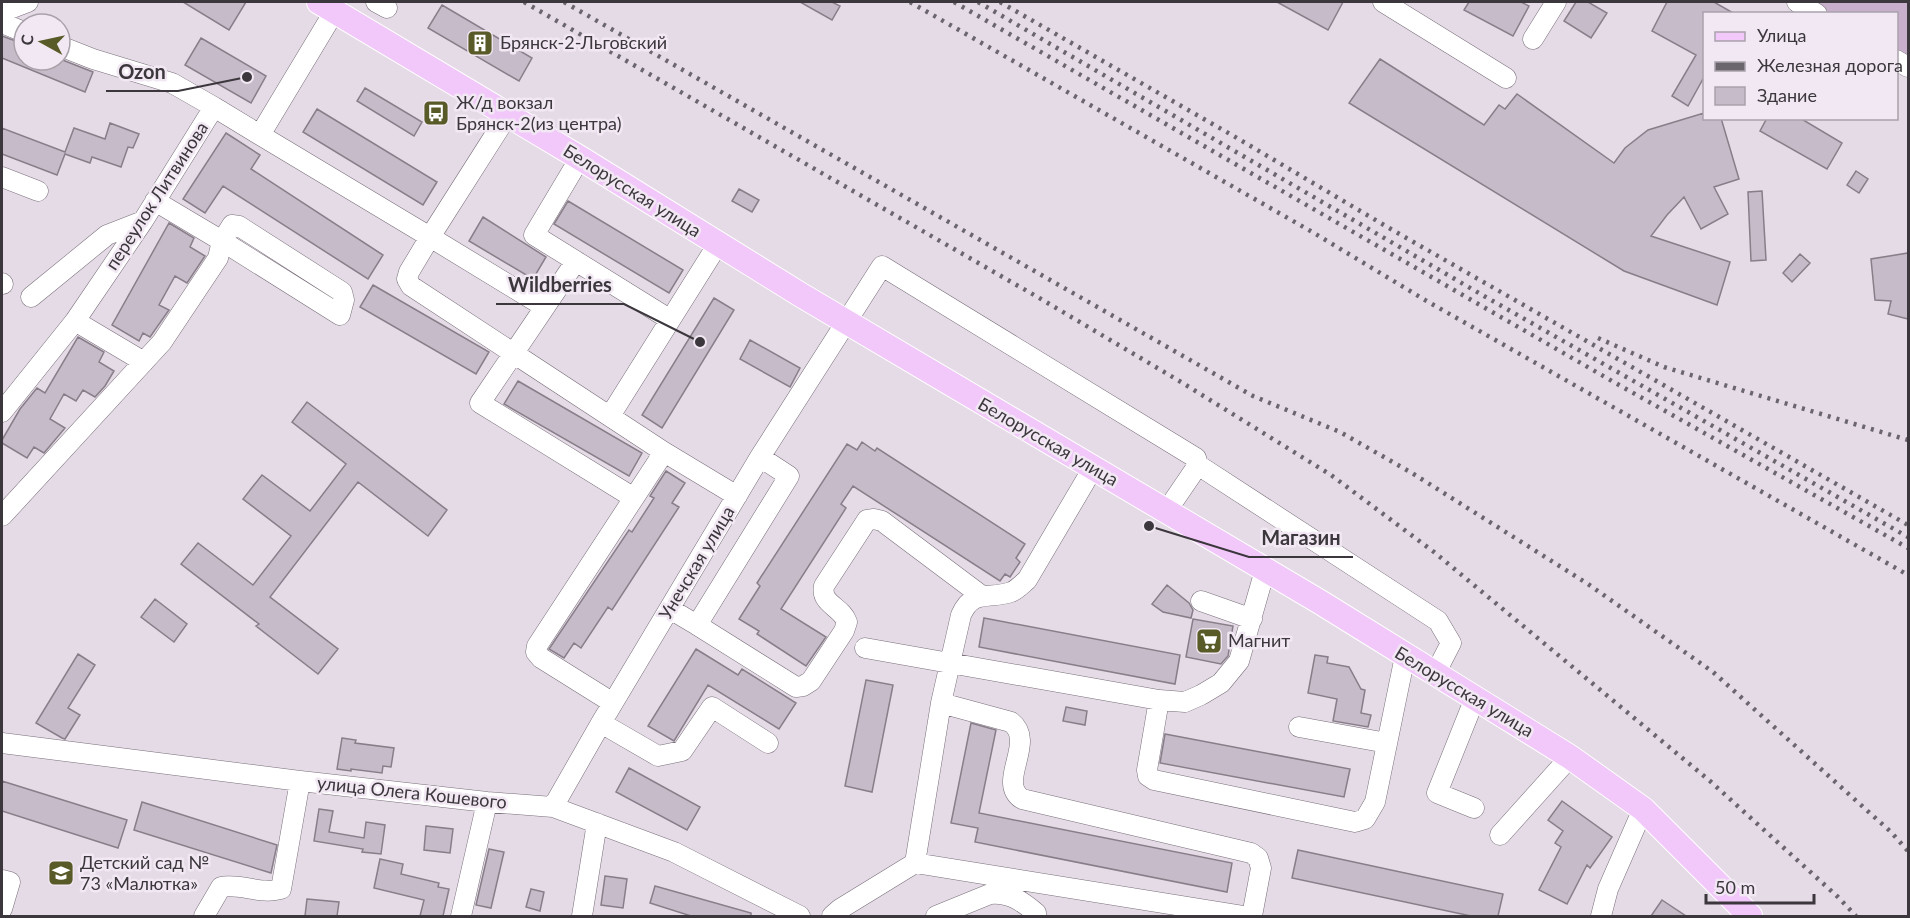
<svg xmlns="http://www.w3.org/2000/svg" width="1910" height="918" font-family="Lato,sans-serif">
	<rect width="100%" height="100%" fill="#e5dbe7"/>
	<path fill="#c8b0cc" d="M1810,2H1908V58L1897,51L1896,14L1831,13Z"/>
	<path fill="#c6bbc8" stroke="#877e89" stroke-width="1.5" d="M183,2H246L229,30Z
		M800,2H832L840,6L832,20Z
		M1277,2H1343L1328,30Z
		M1469,2H1521L1529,6L1513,36L1464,10Z
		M1576,2H1588L1607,13L1591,38L1564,21Z
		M1667,2H1714L1735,14H1704V77L1688,106L1672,96L1696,55L1652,31Z
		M442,5L532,58L519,81L428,28Z
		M2,36L24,44V60L60,59L93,72L85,92L2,58Z
		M201,38L266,76L251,103L185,65Z
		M1380,59L1484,125L1499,105L1505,109L1517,94L1614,163L1625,148L1648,130L1704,113V118H1721L1739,179L1714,187L1728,214L1701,229L1684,197L1667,215L1651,236L1730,262L1717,305L1624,271L1349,103Z
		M365,88L422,122L414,136L357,101Z
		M317,109L437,182L423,205L303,132Z
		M1767,118H1800L1842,143L1827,169L1760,131Z
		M110,123L139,134L133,148L128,147L121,167L92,157L90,163L65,154L57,175L2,154V128L65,152L74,128L105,139Z
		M226,133L260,155L251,169L383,255L368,279L223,186L205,213L183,199Z
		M1856,171L1868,179L1859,193L1847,185Z
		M739,189L759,200L752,212L732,201Z
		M1762,191L1766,260L1751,261L1748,192Z
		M568,201L683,270L669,293L554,224Z
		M483,217L546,257L533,279L469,241Z
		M169,223L194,238L190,247L205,256L187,283L175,276L159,305L169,310L150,337L143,333L139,341L112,325Z
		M1908,253V319L1888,314L1891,301L1875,300L1871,259Z
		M1800,254L1810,263L1792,282L1783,273Z
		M373,285L489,352L476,374L360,307Z
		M714,298L734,310L662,428L642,415Z
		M78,337L104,352L99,362L114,371L105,386L95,397L83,390L76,401L64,394L50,419L65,428L44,453L34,447L27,458L2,443V440L20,409L37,388L45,393Z
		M750,340L800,368L790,387L740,359Z
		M518,381L642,453L629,476L504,404Z
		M307,402L447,510L428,536L358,482L270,597L338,649L318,674L256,626L259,624L181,564L198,543L253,585L291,536L243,499L262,475L310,511L346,464L292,422Z
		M862,442L875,451L877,448L1025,544L1016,558L1020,562L1010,577L1005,574L1000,581L853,486L841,504L846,508L781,609L826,637L806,666L757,634L759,631L739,619L760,586L757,583L847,444L857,450Z
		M666,471L685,483L672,503L679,507L612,610L608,607L581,648L574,643L564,658L549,649L629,530L632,532L654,498L650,496Z
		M1167,585L1189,603L1193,610L1191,618L1163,612L1152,604Z
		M155,599L187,624L174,642L141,617Z
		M984,618L1180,655L1175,684L979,647Z
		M1193,619L1233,626L1228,656L1221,664L1186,657Z
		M696,649L738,675L742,669L796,703L779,729L708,685L674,741L648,726Z
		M78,654L95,665L68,708L80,715L65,739L62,738L36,723Z
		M1315,655L1328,657L1327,663L1349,667L1361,689L1365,690L1361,713L1371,715L1368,727L1333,721L1337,699L1308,693Z
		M866,680L893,685L872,792L845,786Z
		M1066,707L1087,711L1085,725L1063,721Z
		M971,723L996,730L979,813L1232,863L1227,892L975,842L978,828L951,823Z
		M1165,734L1350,769L1344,797L1160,763Z
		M342,738L356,740L355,743L394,748L391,767L383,766L382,773L351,769V771L337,769Z
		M629,768L700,807L687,830L616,792Z
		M2,781L127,820L118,848L2,811Z
		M1562,801L1612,837L1590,868L1587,865L1567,904L1539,890L1561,847L1555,843L1563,831L1548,820Z
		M142,802L277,845L271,873L134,830Z
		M319,809L333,811L329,832L364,838L366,822L385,825L381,854L362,852L363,849L314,841Z
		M426,826L453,829L450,853L424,850Z
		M489,849L504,852L491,908L476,905Z
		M1298,850L1503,894L1498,916H1471L1292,878Z
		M380,859L403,864L401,874L439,883L438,887L449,889L443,916H420L424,900L374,888Z
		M605,876L627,879L623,908L601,905Z
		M655,886L751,913V916H691L650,903Z
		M531,889L544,892L540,911L526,907Z
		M307,899L339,902L337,916H305Z
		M1662,900L1686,916H1651Z"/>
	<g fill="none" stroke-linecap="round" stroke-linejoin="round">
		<defs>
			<path id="minor" d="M376,2L387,8
				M1383,2L1506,78
				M1797,2L1817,14
				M2,12L28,2
				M2,23L24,32
				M1533,39L1556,2
				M60,46L93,59L172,83L214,107
				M1896,60L1908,67
				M507,116L430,237L545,307
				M260,135L430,237L409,272L407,279L411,286L664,452L737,496
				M580,158L534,235L669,319
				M2,177L38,191
				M576,261L480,403L634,498
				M2,283L3,284
				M31,297L107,235L143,221
				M75,321L144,362
				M2,412L75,321L143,221L214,107L260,135L334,12
				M610,416L718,244
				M1166,512L1198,465L1438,621L1451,643L1435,674
				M2,516L162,342L218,258L222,241L232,225L239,226L342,292L344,300L340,315L222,241L155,201
				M1201,601L1252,619
				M670,609L697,625L789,476L760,457
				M697,625L796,687L803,686L811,681L844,631L847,622C842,607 820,604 824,586L867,520L874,519L882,521L982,596
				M865,648L1159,700L1185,702L1201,695L1221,683L1239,661L1265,570
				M1159,700L1147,770L1148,776L1154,780L1355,822L1365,819L1375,802L1405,656
				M613,703L541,658L536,652L537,646L664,452
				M941,703L1011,722C1037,742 996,782 1022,799L1251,853L1258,858L1261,868L1252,916
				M601,723L658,756L682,751L712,707L768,743
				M1299,727L1387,743
				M2,743L300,781L487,802L553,807L674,852L800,916
				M553,807L601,723L760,457L882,266L1196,458L1198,465
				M1474,808L1437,793L1475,698
				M1500,835L1570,757
				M915,863L941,703L961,615C973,588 989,600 1011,592C1017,590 1022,584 1027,580L1093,468
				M2,880L10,882L2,909
				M204,916L221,887C241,883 260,895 281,889L300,781
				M461,916L487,802
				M582,916L597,823
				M832,916L840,909L915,863L1244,916
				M936,916L990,894C1009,892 1022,901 1036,913V916
				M1601,916L1608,889L1643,809"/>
			<path id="major" d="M319,2L580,158L801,295L1320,602L1570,757L1643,809L1750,916"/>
		</defs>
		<use href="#minor" stroke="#796f7a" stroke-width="21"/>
		<use href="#major" stroke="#fff" stroke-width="26"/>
		<use href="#minor" stroke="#fff" stroke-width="20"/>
		<use href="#major" stroke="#f2c8fa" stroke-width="24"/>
		<path stroke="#6b666d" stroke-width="4.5" stroke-dasharray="3 6" stroke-linecap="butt" d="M524,2L1041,299L1181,382L1331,475L1434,552L1710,781L1838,897L1856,916
			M564,2L1253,396L1340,432L1412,473L1588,584L1713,672L1891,832L1908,851
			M910,2L1314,233L1425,300L1908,575
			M954,2L1612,381L1908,548
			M978,2L1484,296L1908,537
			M1000,2L1237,138L1389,228L1908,525
			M1598,338L1664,367L1908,440"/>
	</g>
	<defs>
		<symbol id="building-square" viewBox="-11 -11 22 22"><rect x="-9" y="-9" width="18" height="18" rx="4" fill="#585a27" stroke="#f2e8f4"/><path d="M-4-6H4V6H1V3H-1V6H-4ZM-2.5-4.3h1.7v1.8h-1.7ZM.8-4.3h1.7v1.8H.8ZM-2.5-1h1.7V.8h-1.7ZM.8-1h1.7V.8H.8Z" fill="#fff"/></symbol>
		<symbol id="bus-square" viewBox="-11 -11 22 22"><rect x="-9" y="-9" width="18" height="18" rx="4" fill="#585a27" stroke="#f2e8f4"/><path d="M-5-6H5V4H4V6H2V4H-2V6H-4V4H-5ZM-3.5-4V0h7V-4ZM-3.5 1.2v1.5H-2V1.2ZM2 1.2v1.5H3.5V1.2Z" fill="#fff"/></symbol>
		<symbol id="supermarket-square" viewBox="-11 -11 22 22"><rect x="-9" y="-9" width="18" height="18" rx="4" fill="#585a27" stroke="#f2e8f4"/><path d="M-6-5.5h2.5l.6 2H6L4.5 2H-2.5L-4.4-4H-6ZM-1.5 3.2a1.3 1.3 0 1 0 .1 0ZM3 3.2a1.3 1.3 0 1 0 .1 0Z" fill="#fff"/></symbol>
		<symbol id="school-square" viewBox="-11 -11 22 22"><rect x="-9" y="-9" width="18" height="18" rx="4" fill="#585a27" stroke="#f2e8f4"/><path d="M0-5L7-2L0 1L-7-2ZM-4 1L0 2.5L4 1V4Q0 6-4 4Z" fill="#fff"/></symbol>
	</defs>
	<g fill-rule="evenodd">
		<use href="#building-square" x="465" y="28" width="30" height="30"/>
		<use href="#bus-square" x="421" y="98" width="30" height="30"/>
		<use href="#supermarket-square" x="1194" y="626" width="30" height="30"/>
		<use href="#school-square" x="46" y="858" width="30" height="30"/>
	</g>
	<g text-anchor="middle" stroke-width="5" stroke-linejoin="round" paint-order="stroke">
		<g font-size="18" fill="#3b373c" stroke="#f2e8f4" text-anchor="start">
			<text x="500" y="49">Брянск-2-Льговский</text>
			<text x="456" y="109">Ж/д вокзал<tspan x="456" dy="21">Брянск-2(из центра)</tspan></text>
			<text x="1228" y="647">Магнит</text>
			<text x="80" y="869">Детский сад №<tspan x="80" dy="21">73 «Малютка»</tspan></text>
		</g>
		<g font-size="18" fill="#3b373c" stroke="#f2e8f4">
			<text transform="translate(632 191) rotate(32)" y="6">Белорусская улица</text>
			<text transform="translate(157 196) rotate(-57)" y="6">переулок Литвинова</text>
			<text transform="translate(1048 442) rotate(30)" y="6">Белорусская улица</text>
			<text transform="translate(697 563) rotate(-59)" y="6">Унечская улица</text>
			<text transform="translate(1464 692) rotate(31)" y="6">Белорусская улица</text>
			<text transform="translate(412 793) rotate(6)" y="6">улица Олега Кошевого</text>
		</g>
	</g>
	<path fill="none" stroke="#3b373c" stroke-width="2" d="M247 77L178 91H106M700 342L624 304H496M1149 526L1249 557H1353"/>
	<g fill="#3b373c" stroke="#f2e8f4" stroke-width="2">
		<circle cx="247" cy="77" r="6"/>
		<circle cx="700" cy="342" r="6"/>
		<circle cx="1149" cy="526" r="6"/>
	</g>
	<g font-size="20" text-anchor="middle" font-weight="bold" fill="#3b373c" stroke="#f2e8f4" stroke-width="5" stroke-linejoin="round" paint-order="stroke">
		<text x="142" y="79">Ozon</text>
		<text x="560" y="292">Wildberries</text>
		<text x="1301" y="545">Магазин</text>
	</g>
	<rect width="1910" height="918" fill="none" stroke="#3b373c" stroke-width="6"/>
	<rect x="1703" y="12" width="195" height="108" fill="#f2e8f4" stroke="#a9a1aa" stroke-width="1.5"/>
	<rect x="1715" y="32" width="30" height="9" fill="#f2c8fa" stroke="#a9a1aa" stroke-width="1.5"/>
	<text x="1757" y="42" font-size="18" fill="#3b373c">Улица</text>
	<rect x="1715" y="62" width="30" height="9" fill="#6b666d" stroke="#a9a1aa" stroke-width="1.5"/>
	<text x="1757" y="72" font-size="18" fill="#3b373c">Железная дорога</text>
	<rect x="1715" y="87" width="30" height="18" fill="#c6bbc8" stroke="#a9a1aa" stroke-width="1.5"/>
	<text x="1757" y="102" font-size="18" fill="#3b373c">Здание</text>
	<g transform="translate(42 42) rotate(278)"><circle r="28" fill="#f2e8f4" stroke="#a9a1aa" stroke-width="1.5"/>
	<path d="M0-4.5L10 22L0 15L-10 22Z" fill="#585a27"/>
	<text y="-9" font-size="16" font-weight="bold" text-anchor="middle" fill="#3b373c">С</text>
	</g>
	<path d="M1706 894v9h108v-9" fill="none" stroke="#3b373c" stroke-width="3"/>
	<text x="1715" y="894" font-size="18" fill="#3b373c" stroke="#f2e8f4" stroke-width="4.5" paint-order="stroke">50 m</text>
</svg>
